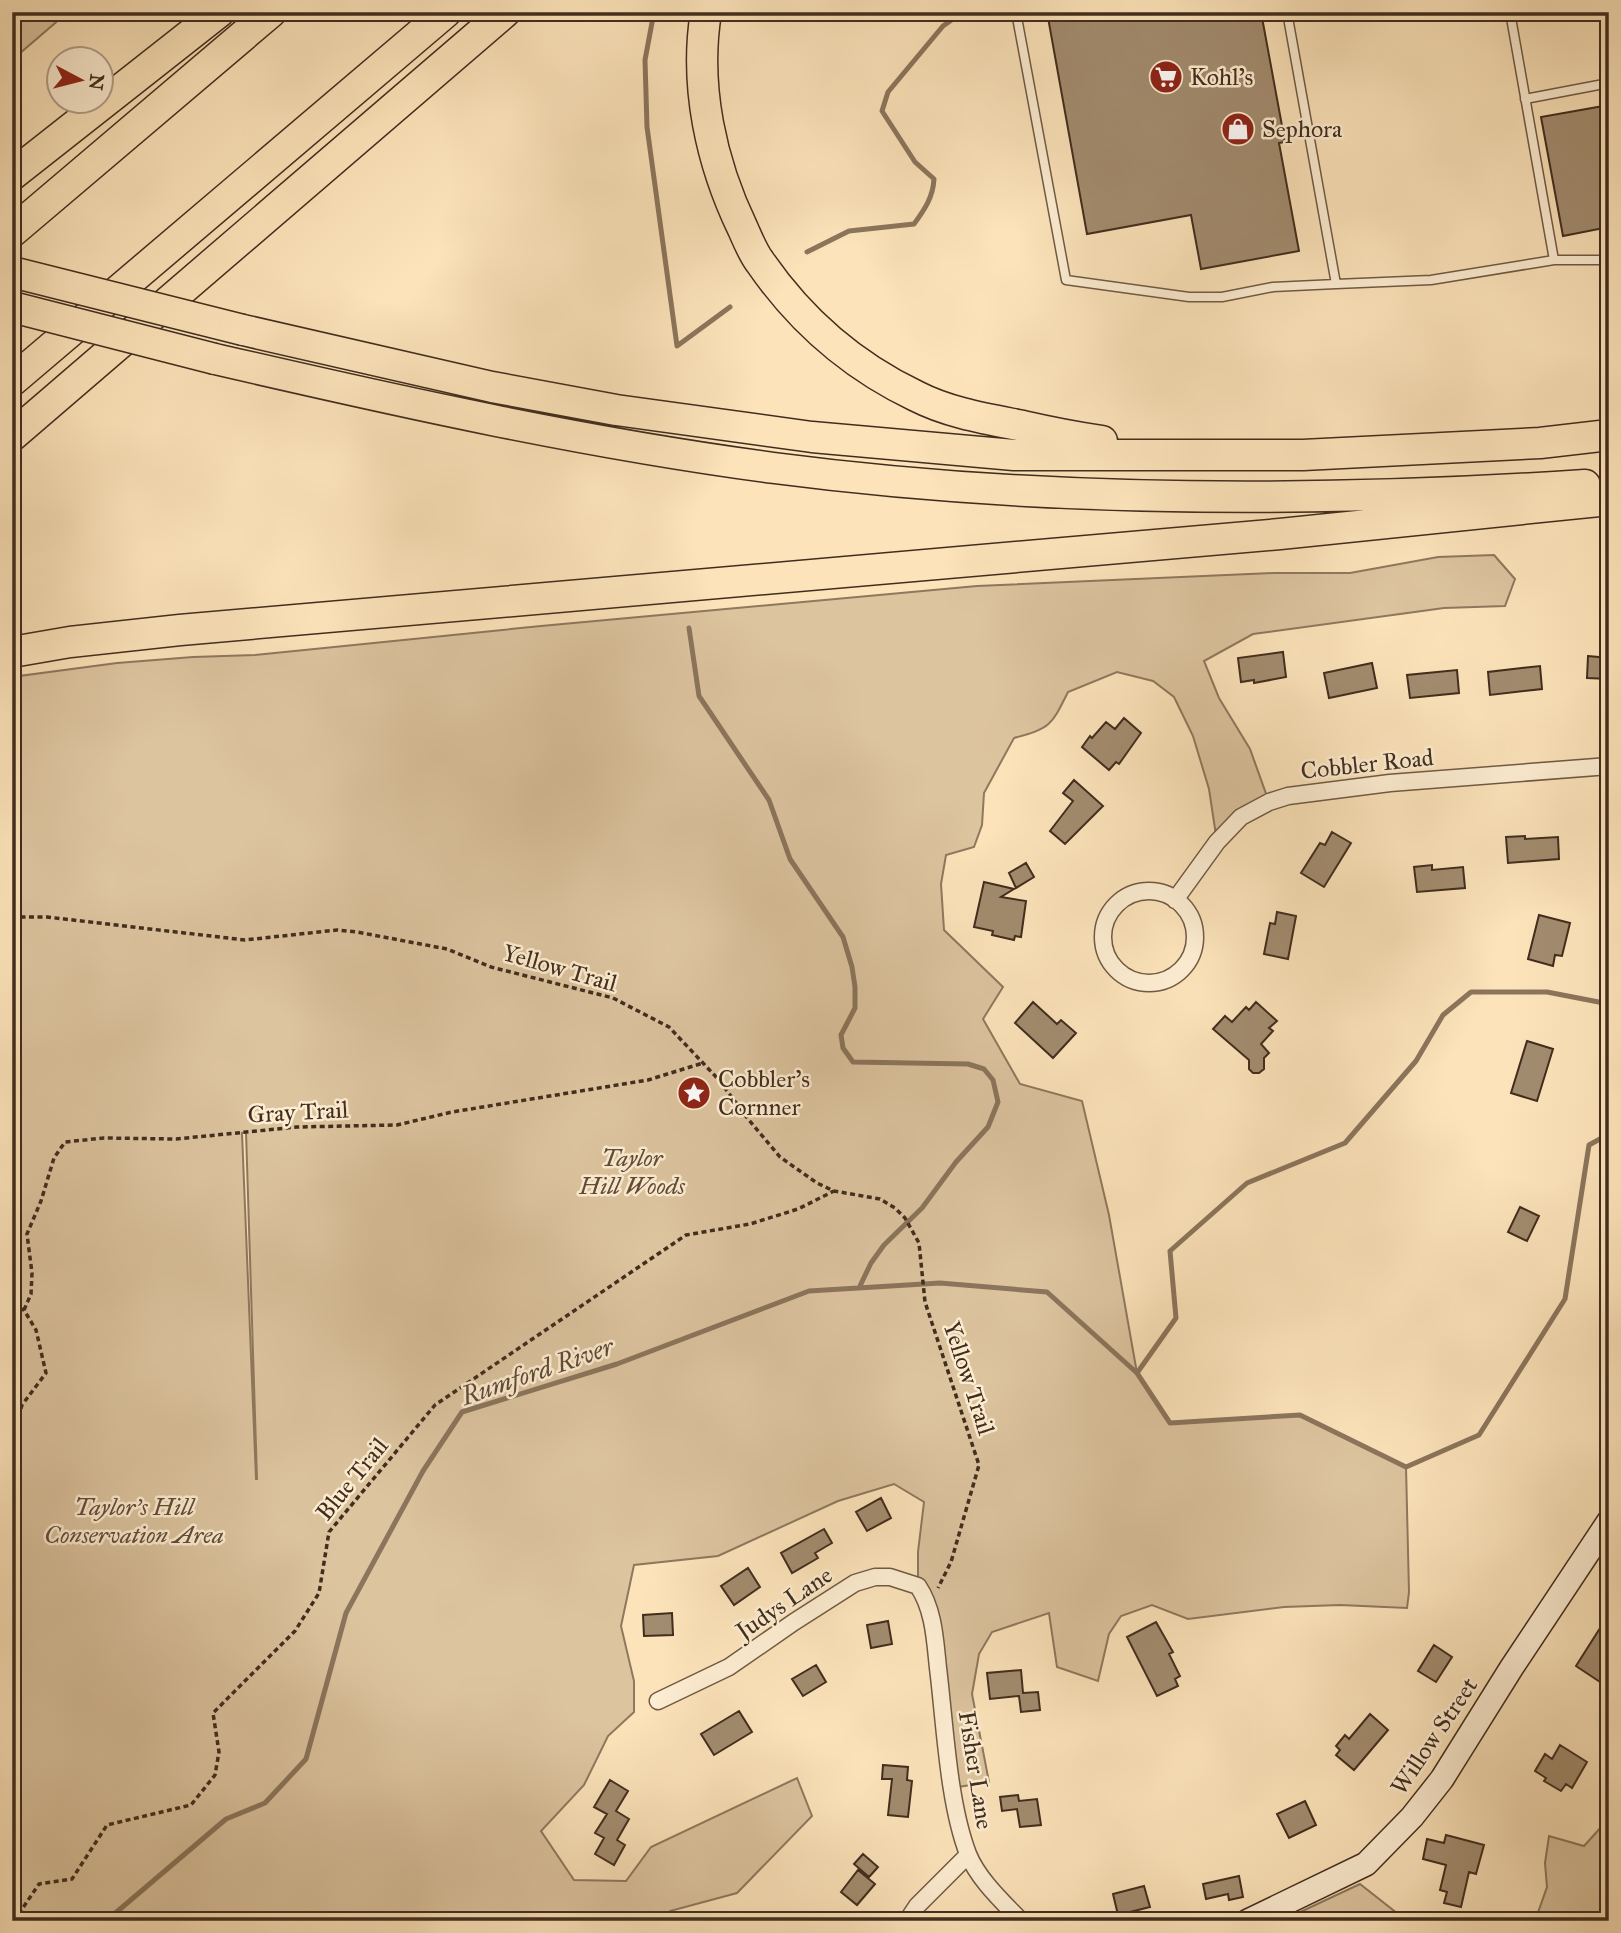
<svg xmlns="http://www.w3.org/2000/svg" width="1621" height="1933" font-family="'IM FELL Great Primer',serif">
	<rect width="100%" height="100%" fill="#fce3ba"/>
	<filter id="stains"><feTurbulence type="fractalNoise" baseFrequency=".00286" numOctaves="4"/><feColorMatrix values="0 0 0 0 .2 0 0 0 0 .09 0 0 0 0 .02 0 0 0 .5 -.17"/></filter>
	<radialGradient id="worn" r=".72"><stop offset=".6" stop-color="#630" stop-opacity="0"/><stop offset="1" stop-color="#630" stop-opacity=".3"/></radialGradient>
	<path fill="#dcc49f" stroke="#8e785e" stroke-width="2" fill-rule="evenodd" d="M12,12H68L12,60Z
		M1494,555L1515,579L1505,606L1444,608L1253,634L1204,661L1219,698L1250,749L1269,802L1217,842L1209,789L1193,736L1174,697L1153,681L1117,672L1068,692C1051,726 1051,728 1014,738L984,793L982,825L974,847L946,855L941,884L944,930L1003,987L983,1019L1020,1084L1082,1101L1109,1215L1137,1373L1171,1423L1300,1415L1406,1467L1409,1592L1407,1608L1340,1605L1284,1607L1188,1619L1152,1605L1121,1616L1109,1634L1098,1681L1057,1667L1049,1613L992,1632L979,1654L972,1694L989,1782L952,1788L918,1586V1552L924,1502L894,1484L838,1501L718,1556L634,1565L621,1626L634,1681V1712L608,1736L584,1785L541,1831L574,1880L626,1881L651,1847L797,1778L812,1816L737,1893L670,1911L666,1921H12V677L117,663L193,657L255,655L541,626L977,586L1274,573H1350L1438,557ZM246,1132L257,1479H256L242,1133Z
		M1609,1808V1921H1535L1547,1887L1545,1863L1549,1836L1584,1846L1603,1825Z
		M1360,1884L1407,1921H1281Z"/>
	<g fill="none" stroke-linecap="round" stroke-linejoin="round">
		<path stroke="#8b755c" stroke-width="5" d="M654,12L645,60L647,127L677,346L730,307
			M807,252L849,231L914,224C925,209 933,197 934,179L915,162L882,111L888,92L943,26L963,12
			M689,628L699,696L769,800L790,859L843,937L852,967L855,987V1008L841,1035L843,1048L853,1062L968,1064L984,1069L993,1080L998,1102L988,1127L956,1162L922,1208L884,1245L871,1263L859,1288
			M1137,1373L1176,1318L1170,1251L1247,1183L1345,1143L1416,1061L1443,1015L1471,992H1547L1609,1004
			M106,1921L226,1819L265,1803L306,1759L346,1613L423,1471L462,1412L617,1364L809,1291L940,1283L1047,1292L1137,1373L1170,1423L1300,1415L1406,1467L1479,1435L1565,1299L1589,1145L1609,1134"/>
	</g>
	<path fill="#a28c6f" stroke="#412d1e" stroke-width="2" d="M1047,12H1261L1285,142L1279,143L1299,251L1201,269L1191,215L1087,234Z
		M1609,105V227L1563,236L1541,117Z
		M1283,652L1286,677L1254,683V680L1241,682L1238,658Z
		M1588,656L1609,658V679L1587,678Z
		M1372,663L1377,688L1329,698L1324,673Z
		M1540,666L1542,689L1490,695L1488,672Z
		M1457,670L1459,693L1410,698L1407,675Z
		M1124,718L1141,733L1119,764L1116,762L1109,770L1082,747L1090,736L1092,738L1106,722L1115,729Z
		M1074,780L1103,806L1065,844L1050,831L1073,801L1063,793Z
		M1332,832L1351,843L1324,887L1301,873L1320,843L1325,845Z
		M1525,836V839L1558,837L1559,859L1508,863L1506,837Z
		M1026,863L1034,877L1016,888L1009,873Z
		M1432,865V870L1463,867L1465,888L1417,892L1414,867Z
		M984,882L1014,889L1001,897L1026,901L1021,937L1015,936L1014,940L992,935L993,931L974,927Z
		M1277,912L1296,916L1288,959L1264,954L1270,923L1275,924Z
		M1539,915L1570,923L1562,956L1555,955L1553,966L1528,959Z
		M1033,1002L1057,1024L1061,1020L1076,1033L1053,1058L1015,1023Z
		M1256,1002L1277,1021L1269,1028L1273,1031L1261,1044L1269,1053L1264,1058V1069L1259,1073H1253L1249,1069V1060L1213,1029L1225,1016L1232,1022L1246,1007L1249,1010Z
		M1527,1041L1553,1049L1537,1101L1511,1093Z
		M1520,1207L1539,1216L1527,1241L1508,1232Z
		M881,1498L891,1518L867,1531L856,1512Z
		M824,1529L832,1543L815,1553L818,1558L792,1573L781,1553Z
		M748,1568L760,1587L734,1605L721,1586Z
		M672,1613L673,1635L644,1636L643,1615Z
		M1609,1614V1688L1576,1666Z
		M888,1621L892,1644L871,1648L867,1625Z
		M1156,1622L1173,1652L1169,1654L1180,1676L1175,1679L1178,1686L1157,1696L1127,1637Z
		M1434,1645L1452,1657L1436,1682L1418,1671Z
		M816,1665L826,1682L803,1696L792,1679Z
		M1021,1670L1023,1693L1038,1692L1040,1710L1021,1712L1019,1696L990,1699L987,1673Z
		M739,1711L752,1732L714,1755L701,1734Z
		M1370,1714L1388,1730L1354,1770L1336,1755L1340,1750L1336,1746L1345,1735L1349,1739Z
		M1560,1745L1587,1762L1572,1788L1566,1784L1561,1791L1544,1781L1546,1778L1535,1771L1545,1754L1552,1759Z
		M883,1765L908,1767L907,1780L912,1781L908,1817L888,1815L892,1779H882Z
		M610,1780L628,1791L616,1811L629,1819L617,1840L625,1845L614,1865L595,1854L604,1838L595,1833L607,1814L594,1807Z
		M1018,1795L1019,1801L1037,1799L1041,1825L1020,1827L1017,1809L1002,1811L1000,1797Z
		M1305,1801L1316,1825L1289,1838L1277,1814Z
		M1446,1835L1484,1845L1476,1874L1469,1872L1461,1907L1444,1903L1447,1892L1440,1890L1446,1865L1423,1859L1427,1839L1444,1843Z
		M863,1854L878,1867L869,1877L854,1864Z
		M858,1870L875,1884L857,1905L841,1892Z
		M1239,1876L1243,1897L1229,1900L1228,1894L1206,1899L1203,1884Z
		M1144,1886L1150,1907L1118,1915L1113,1894Z"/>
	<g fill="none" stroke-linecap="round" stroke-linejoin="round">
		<defs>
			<path id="lane" d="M1016,12L1066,280L1189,297H1222L1273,287L1336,284
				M1287,12L1336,284L1431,280L1554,260
				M1510,12L1554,260H1609
				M1525,99L1609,83"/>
			<path id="street" d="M1103 937a46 46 0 1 1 92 0a46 46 0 1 1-92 0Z
				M1175,900L1217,842L1241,817L1269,802L1288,796L1390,783L1609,766
				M658,1701L729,1667L794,1622L855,1583L875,1577H890L918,1586C934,1610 935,1640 938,1668C945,1724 948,1802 968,1854C978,1879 1002,1901 1021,1921
				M907,1921L917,1906L968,1855"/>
			<path id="secondary" d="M1248,1921L1366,1864L1412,1817L1442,1779L1512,1667L1609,1521"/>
			<path id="highway" d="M706,12C694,86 711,163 743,229C748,240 753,253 760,262C800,320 853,366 916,396C949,413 987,419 1023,426C1049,432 1075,437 1102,441
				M12,175L219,12
				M12,232L271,12
				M243,330L492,387L616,410L812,437L1014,455H1303L1540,443L1609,435
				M215,359C401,402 585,443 774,468C1042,503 1316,503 1585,485
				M12,381L446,12
				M12,436L505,12
				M12,652L70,642L180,630L1280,534L1609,500"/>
		</defs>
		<use href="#lane" stroke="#705a45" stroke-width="11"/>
		<use href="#street" stroke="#705a45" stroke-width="19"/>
		<use href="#secondary" stroke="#412d1e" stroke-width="26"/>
		<use href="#highway" stroke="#412d1e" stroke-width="33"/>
		<path stroke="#412d1e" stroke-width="3.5" stroke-dasharray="5 3.5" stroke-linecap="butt" d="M12,917H47L245,940L337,930L357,932L447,949L491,967L613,998L669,1027L719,1080L748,1119L780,1157L817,1183L834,1191L880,1199L895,1208L905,1218L919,1243L925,1302L979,1465L951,1562L938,1588
			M12,1306L24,1310L36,1330L46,1373L22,1405L17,1422L12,1426
			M24,1310L31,1294L32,1273L27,1234L41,1201L54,1158L65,1142L104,1138L176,1139L297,1127L397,1125L452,1112L648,1080L703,1063
			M14,1921L39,1884L72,1879L107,1825L191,1805L215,1775L219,1752L213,1713L295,1631L319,1593L329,1532L435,1405L686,1235L750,1224L798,1209L834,1191"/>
		<use href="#lane" stroke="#fdedd2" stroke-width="8"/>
		<use href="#street" stroke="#fdedd2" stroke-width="16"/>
		<use href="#secondary" stroke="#fdedd2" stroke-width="23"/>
		<use href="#highway" stroke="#fce3ba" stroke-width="30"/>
		<defs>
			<path id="highway-bridge" d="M12,272L243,330
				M12,307L215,359"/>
		</defs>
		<use href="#highway-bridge" stroke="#412d1e" stroke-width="33" stroke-linecap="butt"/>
		<use href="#highway-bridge" stroke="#fce3ba" stroke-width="30"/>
	</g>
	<defs>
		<symbol id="supermarket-disc" viewBox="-11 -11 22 22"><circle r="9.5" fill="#8f2418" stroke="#fdedd2"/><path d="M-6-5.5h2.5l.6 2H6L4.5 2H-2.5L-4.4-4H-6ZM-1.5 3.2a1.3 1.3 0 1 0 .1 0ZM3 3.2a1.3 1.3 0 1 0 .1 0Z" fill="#fff"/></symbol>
		<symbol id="shop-disc" viewBox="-11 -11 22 22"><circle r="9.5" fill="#8f2418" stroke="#fdedd2"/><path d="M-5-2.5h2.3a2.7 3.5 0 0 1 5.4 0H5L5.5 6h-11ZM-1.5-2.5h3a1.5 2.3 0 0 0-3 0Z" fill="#fff"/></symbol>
		<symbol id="sight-disc" viewBox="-11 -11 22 22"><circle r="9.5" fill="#8f2418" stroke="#fdedd2"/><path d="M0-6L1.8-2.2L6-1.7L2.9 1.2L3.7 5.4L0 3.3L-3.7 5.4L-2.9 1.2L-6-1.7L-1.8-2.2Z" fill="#fff"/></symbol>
	</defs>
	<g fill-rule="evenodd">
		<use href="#supermarket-disc" x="1147" y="58" width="38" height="38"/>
		<use href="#shop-disc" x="1219" y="110" width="38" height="38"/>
		<use href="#sight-disc" x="675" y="1074" width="38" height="38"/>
	</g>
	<g text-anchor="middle" stroke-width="5" stroke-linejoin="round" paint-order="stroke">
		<g font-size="24" fill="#412d1e" stroke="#fdedd2" text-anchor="start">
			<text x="1190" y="85">Kohl's</text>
			<text x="1262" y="137">Sephora</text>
			<text x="718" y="1087">Cobbler's<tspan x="718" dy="28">Cornner</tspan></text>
		</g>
		<g font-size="24" fill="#412d1e" stroke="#fdedd2">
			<text transform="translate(1367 764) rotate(-6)" y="8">Cobbler Road</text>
			<text transform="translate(560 968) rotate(16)" y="8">Yellow Trail</text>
			<text transform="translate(298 1112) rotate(-3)" y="8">Gray Trail</text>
			<text transform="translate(969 1378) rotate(72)" y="8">Yellow Trail</text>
			<text transform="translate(352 1479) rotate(-51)" y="8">Blue Trail</text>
			<text transform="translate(784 1603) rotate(-34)" y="8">Judys Lane</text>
			<text transform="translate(1434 1736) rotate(-56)" y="8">Willow Street</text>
			<text transform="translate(976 1770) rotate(81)" y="8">Fisher Lane</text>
		</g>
		<g font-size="24" font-style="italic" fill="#604b38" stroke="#fdedd2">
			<text x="632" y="1166">Taylor<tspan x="632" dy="28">Hill Woods</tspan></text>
			<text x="134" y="1515">Taylor's Hill<tspan x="134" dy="28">Conservation Area</tspan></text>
		</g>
		<g font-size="26" font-style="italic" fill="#604b38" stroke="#fdedd2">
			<text transform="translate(537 1371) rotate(-19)" y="9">Rumford River</text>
		</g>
	</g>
	<rect width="1621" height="1933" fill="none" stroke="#fce3ba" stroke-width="42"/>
	<rect x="14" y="14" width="1593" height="1905" fill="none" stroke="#412d1e" stroke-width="3.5"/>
	<rect x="21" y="21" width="1579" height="1891" fill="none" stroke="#412d1e" stroke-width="2"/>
	<g transform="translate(80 80) rotate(97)"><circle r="33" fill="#fdedd2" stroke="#b2a08a" stroke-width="2"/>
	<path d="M0-5L12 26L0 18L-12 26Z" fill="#8f2418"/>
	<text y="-10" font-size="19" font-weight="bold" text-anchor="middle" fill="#412d1e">N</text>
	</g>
	<rect width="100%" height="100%" filter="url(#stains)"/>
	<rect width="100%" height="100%" fill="url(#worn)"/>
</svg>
